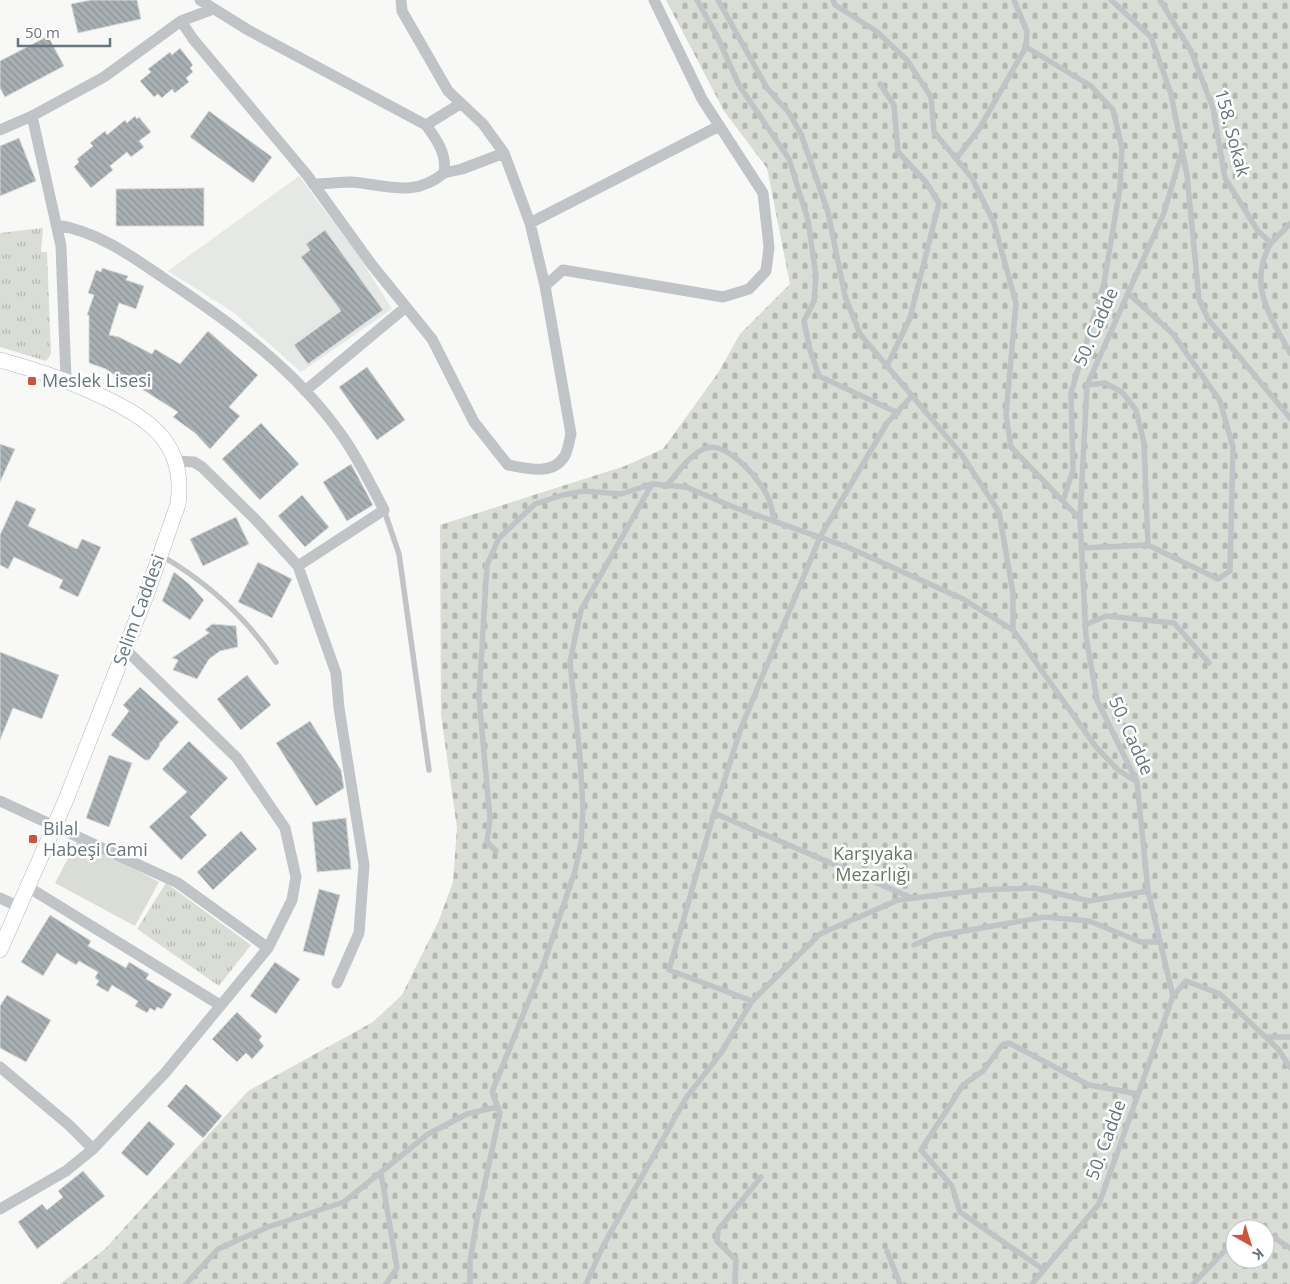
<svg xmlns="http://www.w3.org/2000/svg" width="1290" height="1284" font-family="'Open Sans',sans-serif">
	<defs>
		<pattern id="grass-tufts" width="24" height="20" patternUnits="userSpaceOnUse" patternTransform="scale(1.25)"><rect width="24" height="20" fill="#d9ddd5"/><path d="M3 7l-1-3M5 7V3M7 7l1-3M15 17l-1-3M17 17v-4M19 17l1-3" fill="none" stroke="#b4b8b2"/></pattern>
		<pattern id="cemetery-stones" width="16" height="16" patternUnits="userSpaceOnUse" patternTransform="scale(1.25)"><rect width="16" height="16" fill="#d9ddd5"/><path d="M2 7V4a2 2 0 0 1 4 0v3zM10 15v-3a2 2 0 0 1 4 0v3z" fill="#b4b8b2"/></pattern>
		<pattern id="building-back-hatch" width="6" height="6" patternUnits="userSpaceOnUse" patternTransform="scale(1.25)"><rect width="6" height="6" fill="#a8b0b4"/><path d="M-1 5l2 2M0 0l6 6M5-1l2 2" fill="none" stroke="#8d9498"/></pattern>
	</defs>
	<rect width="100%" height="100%" fill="#f8f8f6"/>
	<path fill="#e6e8e6" d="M299,176L358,255L392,309L301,372L233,312L168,271Z"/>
	<path fill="url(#grass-tufts)" d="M43,228L41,252H47L51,354L46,361L0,347V233Z
		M166,883L251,945L219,986L137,929Z"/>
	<path fill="url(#cemetery-stones)" fill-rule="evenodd" d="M666,0H1290V1284H60L105,1249L248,1091L373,1022L402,995L439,920L453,882L457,828L441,715L440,525L625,466L663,449L718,373L740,334L790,284L767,168L724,111ZM1235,1229H1265V1259H1235Z"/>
	<path fill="#d9ddd5" d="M78,839L159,882L135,926L55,883Z"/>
	<path fill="url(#building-back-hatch)" stroke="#dadad8" d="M91,0H137L141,19L78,33L71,4Z
		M48,36L64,66L5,97L0,88V61Z
		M180,48L193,65L190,68L193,72L186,78L189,82L175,93L172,89L162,98L158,94L154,97L140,81L151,72L148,69L170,52L172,55Z
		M209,111L272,157L253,183L190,137Z
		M135,116L137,119L139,117L151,132L139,141L144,147L131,157L127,152L110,166L113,170L91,188L74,167L79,162L77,159L93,146L90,143L105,131L107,135L125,120L127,123Z
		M19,138L36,181L0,196V146Z
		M204,188V226H116V189Z
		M325,230L383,310L308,364L294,345L341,311L301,257L310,250L306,244Z
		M102,268L128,276L126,280L144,286L136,309L119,303L109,335L119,337L152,354L155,349L180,364L208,331L258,375L229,407L240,416L210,449L195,433L173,417L178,412L123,377L121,380L106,369L89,363V315H87L94,295L88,293L96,270L101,272Z
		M367,367L405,420L377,440L339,387Z
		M261,423L299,464L260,500L222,459Z
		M0,444L15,449L0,482Z
		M351,464L373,505L347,521L323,482Z
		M302,495L329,527L305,547L278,516Z
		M16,500L36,509L28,526L77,549L82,539L101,547L78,597L59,588L63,580L14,557L8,569L0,565V535Z
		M236,517L249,544L203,566L190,539Z
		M258,562L292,579L272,618L238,602Z
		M174,572L189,584L204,600L190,620L162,601Z
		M212,624L236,626L238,647L220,651L209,659L197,679L173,670L178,660L172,658L209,633L205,630Z
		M0,652L59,675L42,719L13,708L0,740Z
		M247,675L271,705L241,730L217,699Z
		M140,687L179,722L159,744L160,745L149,760H145L111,735L129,711L123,705Z
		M310,721L341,770L344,788L316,806L276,743Z
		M189,741L228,778L190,817L207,835L181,860L149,827L187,792L162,769Z
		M109,755L132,763L109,827L86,818Z
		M346,818L351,869L317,872L312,822Z
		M241,831L257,849L213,890L197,872Z
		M319,889L340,895L324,956L303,951Z
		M50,915L91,941L88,946L126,968L129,962L149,974L146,979L172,994L162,1009L157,1007L155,1011L150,1008L147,1013L135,1006L138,1001L112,985L108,992L96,985L99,981L95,978L98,972L79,961L76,965L57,953L43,976L21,962Z
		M275,962L300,979L276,1014L250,996Z
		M7,995L51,1020L26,1062L0,1048V1006Z
		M237,1012L262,1036L259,1040L264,1046L252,1059L246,1053L237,1062L212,1039Z
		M186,1084L222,1116L203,1138L167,1106Z
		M149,1121L175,1144L147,1176L121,1153Z
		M83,1171L105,1196L37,1249L18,1222L42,1204L47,1210L63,1197L58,1191Z"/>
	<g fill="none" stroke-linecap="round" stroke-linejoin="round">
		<defs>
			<path id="secondary" d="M0,360C35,370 68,380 101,396C151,419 186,444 178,504L147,593L65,802L0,950"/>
		</defs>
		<use href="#secondary" stroke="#b2b8bc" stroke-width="16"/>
		<path stroke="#c0c4c7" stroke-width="5.5" d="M697,0L717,36L739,85L789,159L808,220L816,276L814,301L804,321L810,350L819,376L898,413
			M718,0L767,88L789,113L801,134L828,212L845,296L860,334L962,455L999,512L1013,593V630
			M833,0L835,5L876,31L907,60L931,97L934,132L972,178L994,223L1016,303L1006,415L1011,447L1080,519
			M1111,0L1151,37L1171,94L1187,175L1199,299L1208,319L1290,418
			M1160,0L1191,51L1213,108L1225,178L1258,231L1271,243C1247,285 1270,315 1290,353
			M1026,47L1091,86L1113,110L1122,148L1120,188L1104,283L1071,393L1073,470L1063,501
			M880,84L894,105L898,152L926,182L939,203L910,318L887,366
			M956,159L979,129L1026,47L1027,32L1014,0
			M1271,243L1290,224
			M1087,385L1105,383L1122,392L1136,410L1144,443L1148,545
			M667,485C678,473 690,454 706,448C728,441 764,483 770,502C772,508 773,515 774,521
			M384,510L399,554L429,770
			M1081,548L1148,545L1218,579L1230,571L1233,447L1220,401L1173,334L1128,293
			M162,556C208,583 246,617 276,662
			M1085,625L1106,616L1174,623L1209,663
			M714,813L912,898
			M496,851L487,842L490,819L479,697L487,565L499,538L535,504L563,495L584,491L621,494L652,484
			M914,945L935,936L1045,917L1089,921L1141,942H1160
			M1173,996L1186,981L1220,994L1278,1049L1290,1067
			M752,1001L669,970L714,813L741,728L820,537L887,423L912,396
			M1266,1037H1290
			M381,1173L397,1268L386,1284
			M1265,1232L1290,1248
			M887,1251L900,1284
			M1044,1270L960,1212L952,1186L921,1150L963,1085L983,1071L1002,1045L1009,1043L1089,1085L1138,1094
			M186,1284L218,1249L268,1227L344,1202L428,1134L467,1114L497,1107
			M470,1284V1261L477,1219L500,1113L492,1092L544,963L575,871L581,843L583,809L580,756L570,662L581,610L652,484L686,487L736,508L845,546L963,599L1013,630L1096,747L1118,770L1137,782
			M586,1284L603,1246L686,1098L721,1053L752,1001L820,934L898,900L980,890L1035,888L1089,901L1148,891
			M735,1284L736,1260L717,1241L718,1230L761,1177
			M1032,1284L1099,1204L1173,996L1148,891L1137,782L1097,700L1086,636L1080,519L1087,385L1164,213L1182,151
			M1193,1284L1235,1240"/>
		<path stroke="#c0c4c7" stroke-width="11" d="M200,0L248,30L426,125L460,104
			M181,21L193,39L307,175L372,265L432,339L474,422L508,465C526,468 552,476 564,457C568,452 569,441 571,434L545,286L530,223L504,153L483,124L448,91L402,11L401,0
			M32,116L61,246L66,379
			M0,130L32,116L104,77L181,21L213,9
			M444,173L462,169L504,153
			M313,184C326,184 339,182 352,182C387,185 414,198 444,173C447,154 437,140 426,125
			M530,223L719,126
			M57,225C96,231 130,255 162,277C230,322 296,369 343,437C359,460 371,485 384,510L298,566
			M545,286L563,270L723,297L749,289L766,271L769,247L763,193L702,99L654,0
			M305,391L406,307
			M176,461L194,462L202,467L256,520L298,566L336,673L339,708L364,865L359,933L337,983
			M0,801L178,883L268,948
			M28,887L220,1005
			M0,898L19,907
			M0,1067L69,1125L93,1149
			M0,1209L66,1171L93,1149L165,1073L268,948L292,900L296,877L285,828L237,758L125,649"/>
		<use href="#secondary" stroke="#fff" stroke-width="15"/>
	</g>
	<g fill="#d3523b" stroke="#fff" stroke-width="2">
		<rect x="27" y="376" width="10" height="10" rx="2.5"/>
		<rect x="28" y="834" width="10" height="10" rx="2.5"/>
	</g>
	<g text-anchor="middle" stroke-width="5" stroke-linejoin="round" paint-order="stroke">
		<g font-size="18" fill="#66767e" stroke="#fff">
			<text transform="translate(1232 133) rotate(75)" y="6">158. Sokak</text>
			<text transform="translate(1096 327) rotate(-66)" y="6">50. Cadde</text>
			<text transform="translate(139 610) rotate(-70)" y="6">Selim Caddesi</text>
			<text transform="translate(1131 736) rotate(66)" y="6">50. Cadde</text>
			<text transform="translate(1106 1140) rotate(-70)" y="6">50. Cadde</text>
		</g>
		<g font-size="18" fill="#66767e" stroke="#fff" text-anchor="start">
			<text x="42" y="387">Meslek Lisesi</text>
			<text x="43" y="835">Bilal<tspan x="43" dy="21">Habeşi Cami</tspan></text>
		</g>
		<g font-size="18" fill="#697764" stroke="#fff">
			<text x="873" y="860">Karşıyaka<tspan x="873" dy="21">Mezarlığı</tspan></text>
		</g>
	</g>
	<g transform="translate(1250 1244) rotate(141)"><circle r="24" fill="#ffffff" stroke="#c2c8cb"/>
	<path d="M0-4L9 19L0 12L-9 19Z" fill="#d3523b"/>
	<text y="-8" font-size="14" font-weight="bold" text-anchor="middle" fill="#66767e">K</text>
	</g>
	<path d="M18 38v8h92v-8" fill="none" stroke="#66767e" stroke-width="2.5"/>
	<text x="25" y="38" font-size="15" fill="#66767e" stroke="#ffffff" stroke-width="4" paint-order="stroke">50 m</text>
</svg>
